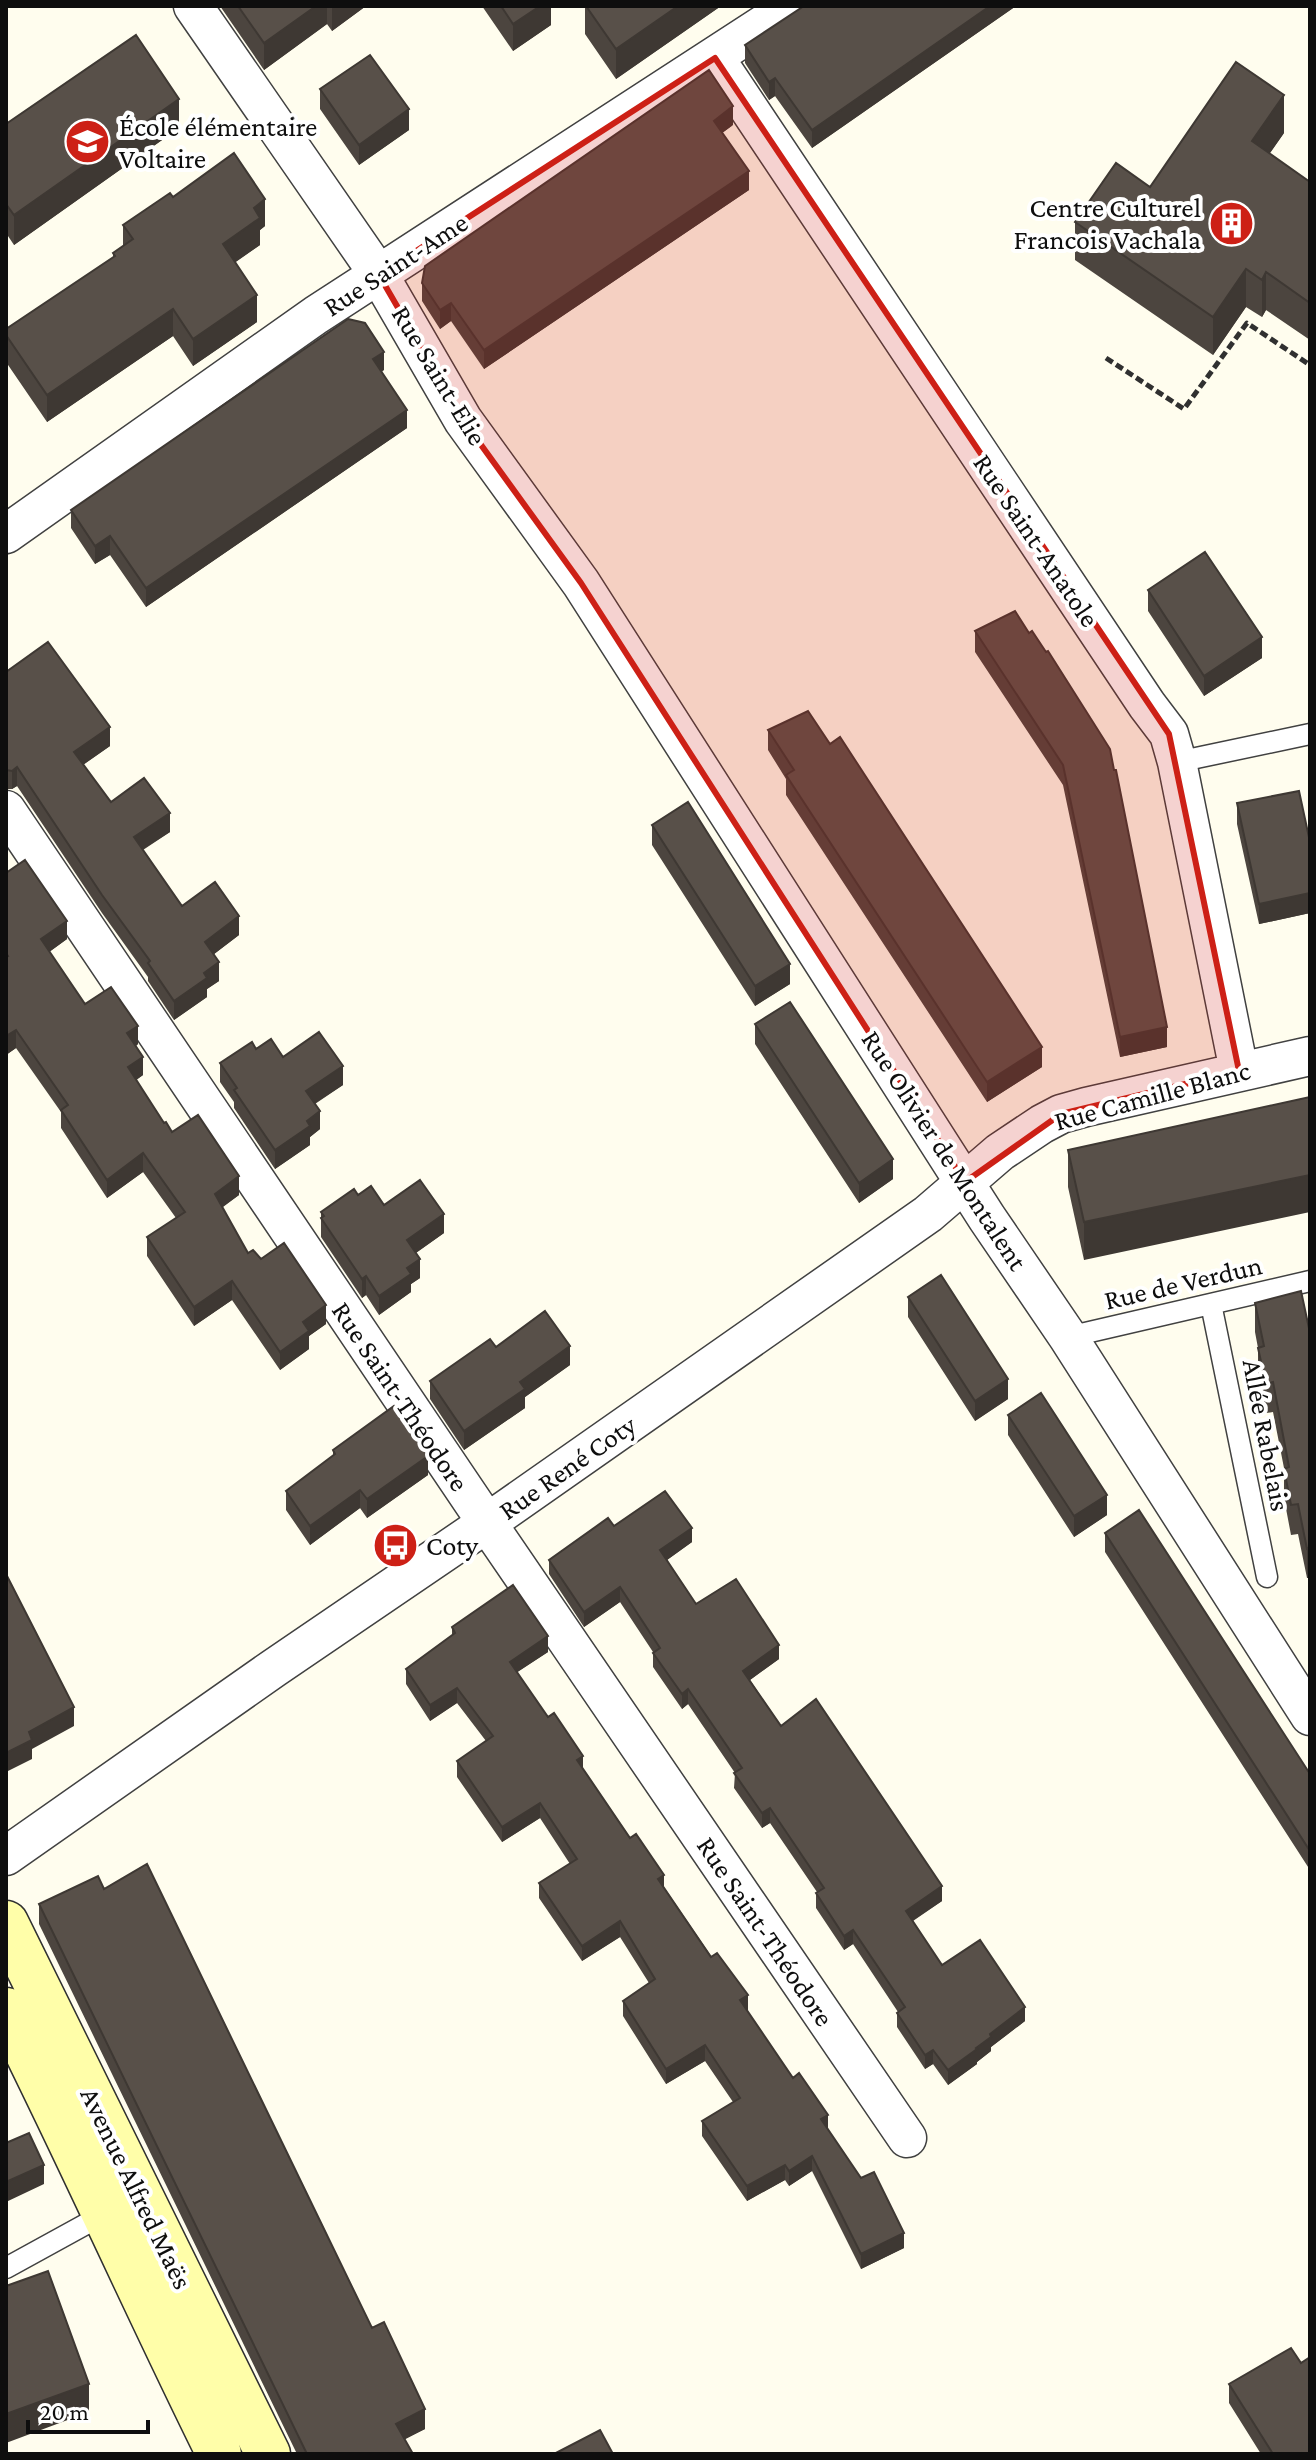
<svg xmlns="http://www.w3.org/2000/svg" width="1316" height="2460" font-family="'Crimson Pro',serif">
	<rect width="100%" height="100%" fill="#fffdee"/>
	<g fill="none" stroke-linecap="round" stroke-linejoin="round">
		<defs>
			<path id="lane" d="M1177,762L1310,734
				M1211,1304L1267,1577
				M1068,1337L1310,1281
				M6,2268L108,2212"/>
			<path id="street" d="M193,6L379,275L463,420L581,583L987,1218L1068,1337L1310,1716
				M715,58L1147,705L1169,734L1177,762L1239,1071
				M6,534L316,315L792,6
				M6,810L487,1523L907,2138
				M6,1856L274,1668L487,1523L928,1214L1000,1152L1042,1124L1061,1114L1086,1107L1310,1056"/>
			<path id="secondary" d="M6,1923L268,2454
				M6,2010C80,2157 146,2307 219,2454"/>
		</defs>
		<use href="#lane" stroke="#414141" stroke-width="23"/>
		<use href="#street" stroke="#414141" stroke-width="41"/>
		<use href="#secondary" stroke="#303030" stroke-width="47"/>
		<path stroke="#303030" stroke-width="5" stroke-dasharray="8 4" stroke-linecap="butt" d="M1106,358L1184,409L1247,323L1310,365"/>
		<use href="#lane" stroke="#fff" stroke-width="20"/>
		<use href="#street" stroke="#fff" stroke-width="38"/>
		<use href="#secondary" stroke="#fffea9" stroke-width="44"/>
	</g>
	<path fill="#4c453f" d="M220,6H366L332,31L327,24L264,70Z
		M482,6H551V25L513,51Z
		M585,6H721L616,79L585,34Z
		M804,6H1016L812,148L775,96L769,100L745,63V45Z
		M320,89L409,130L359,165L320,109Z
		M6,124L179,128L14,245L6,233Z
		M733,125L722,133L749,190L484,369L451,321L440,329L422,301V283Z
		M1284,133L1269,154L1310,182V340L1266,310L1262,317L1246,307L1213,355L1075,260V222L1150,187Z
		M173,197L265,226L260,230V245L235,262L257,322L193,366L173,336L47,422L6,362V329L113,258V253L123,246V225Z
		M384,370L381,372L407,428L146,607L110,555L95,564L71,528V510Z
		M1148,590L1262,658L1204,696L1148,611Z
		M975,631L1029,633L1167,1047L1120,1057L1063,785L975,652Z
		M6,672L110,746L83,765L111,802L170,832L143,850L182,906L239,935L214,954L219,981L207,989V997L174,1020L148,981V977L102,913L17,786L12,789H6Z
		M768,730L1042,1067L987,1102L786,795V779L768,750Z
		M1237,803L1310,842V913L1259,924L1237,824Z
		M652,825L790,984L755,1006L652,845Z
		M6,873L67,939L49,952L85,1004L138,1044L136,1046L143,1075L136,1080L164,1123L239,1195L222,1207L248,1253L261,1259L326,1324L309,1336V1349L280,1370L232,1300L194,1326L147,1256V1237L176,1218L143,1172L107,1198L61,1128V1112L16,1048L6,1055Z
		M755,1024L893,1179L859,1203L755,1044Z
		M256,1049L283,1057L343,1085L315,1104L320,1129L310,1137V1145L275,1169L234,1108V1102L220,1082V1063Z
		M1310,1097L1084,1260L1068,1187V1150Z
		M384,1205L444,1233L416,1253L420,1278L411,1284V1292L379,1315L366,1295L362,1298L321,1237V1212Z
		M908,1297L1008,1399L975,1421L908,1317Z
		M1255,1303L1310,1333L1307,1578L1298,1534L1291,1535L1284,1498V1468L1273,1412L1266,1413L1258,1378V1348L1255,1332Z
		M496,1347L570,1365L525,1397V1408L464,1450L430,1399V1381Z
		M1008,1415L1107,1515L1074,1537L1008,1435Z
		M333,1450L428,1475L367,1518L360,1508L310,1545L286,1510V1491L333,1456Z
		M614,1526L692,1542L667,1560L696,1604L779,1659L750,1680L781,1726L942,1901L913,1921L942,1965L1025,2021L991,2047V2051L977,2062V2064L948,2085L933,2064L925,2069L897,2027V2013L898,2012L853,1944L844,1950L816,1908V1893L817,1892L770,1823L762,1828L734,1788L735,1773L688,1704L682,1709L653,1667V1652L620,1602L584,1627L549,1574V1560Z
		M1105,1533L1310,1774V1870L1105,1552Z
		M452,1627L548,1652L517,1672L748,2010L747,2011L828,2130L904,2248L861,2269L812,2171L789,2186L785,2180L747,2201L702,2136V2121L733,2102L705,2061L666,2084L623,2016V2001L649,1983L620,1937L582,1961L539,1898V1883L570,1864L540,1818L502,1842L457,1777V1761L486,1741L457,1703L430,1721L406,1684V1669L452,1636Z
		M104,1889L372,2328L425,2429L404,2439L413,2454H297L39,1924V1904Z
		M1301,2363L1310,2454H1261L1229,2403V2384Z"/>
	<path fill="#3e3833" d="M316,6H327V24L264,70V43Z
		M332,6H366L332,31Z
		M540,6H551V25L513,51V24Z
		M678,6H721L616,79V49Z
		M990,6H1016L812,148V130Z
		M775,78V96L769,100V82Z
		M1284,95V133L1252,179V141Z
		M179,99V128L14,245V215Z
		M733,106V125L714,139V121Z
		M409,109V130L359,165V145Z
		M749,171V190L484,369V350Z
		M265,199V226L260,230V245L223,271V244L254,208Z
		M1246,269V307L1213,355V317Z
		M1266,272V310L1262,317V280Z
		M257,295V322L193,366V339Z
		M451,303V321L440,329V310Z
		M173,309V336L47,422V395Z
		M384,352V370L373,378V359Z
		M407,410V428L146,607V588Z
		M110,536V555L95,564V546Z
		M1262,637V658L1204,696V676Z
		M110,727V746L74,771V752Z
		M17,767V786L12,789V771Z
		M170,813V832L134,855V837Z
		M1310,893V913L1259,924V904Z
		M239,916V935L205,961V942Z
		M67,921V939L41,958V939Z
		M219,962V981L207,989V997L174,1020V1001L204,973Z
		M790,964V984L755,1006V986Z
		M138,1026V1044L127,1052V1033Z
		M1167,1027V1047L1120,1057V1037Z
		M16,1030V1048L6,1055V1036Z
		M1042,1047V1067L987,1102V1082Z
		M143,1057V1075L128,1086V1067Z
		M343,1066V1085L306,1109V1091Z
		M320,1111V1129L310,1137V1145L275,1169V1150Z
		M143,1153V1172L107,1198V1180Z
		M893,1159V1179L859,1203V1183Z
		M1310,1175V1212L1084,1260V1222Z
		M239,1176V1195L215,1213V1194Z
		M444,1214V1233L407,1259V1240Z
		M420,1259V1278L411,1284V1292L379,1315V1296L407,1268Z
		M366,1276V1295L362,1298V1279Z
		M232,1281V1300L194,1326V1307Z
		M326,1305V1324L309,1336V1349L280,1370V1352L303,1322Z
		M570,1346V1365L525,1397V1408L464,1450V1431L520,1382Z
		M1008,1379V1399L975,1421V1401Z
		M428,1456V1475L367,1518V1499Z
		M360,1490V1508L310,1545V1526Z
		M1107,1495V1515L1074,1537V1516Z
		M692,1528V1542L660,1565V1550Z
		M1310,1548V1578H1307V1549Z
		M620,1587V1602L584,1627V1612Z
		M548,1636V1652L510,1677V1662Z
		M779,1645V1659L743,1685V1671Z
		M457,1688V1703L430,1721V1705Z
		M688,1689V1704L682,1709V1694Z
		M74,1707V1726L32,1749V1759L6,1772V1753L29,1732Z
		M583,1756V1771L577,1760Z
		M540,1803V1818L502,1842V1827Z
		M770,1808V1823L762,1828V1813Z
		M664,1875V1890L658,1879Z
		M942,1886V1901L906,1925V1911Z
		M620,1921V1937L582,1961V1946Z
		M853,1930V1944L844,1950V1936Z
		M748,1995V2010L740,2016V2000Z
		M1025,2007V2021L991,2047V2051L977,2062V2064L948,2085V2070L976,2048L990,2034Z
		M705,2045V2061L666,2084V2069Z
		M933,2050V2064L925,2069V2055Z
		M828,2115V2130L821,2119Z
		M812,2156V2171L789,2186V2171Z
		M44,2165V2184L6,2202V2182Z
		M785,2165V2180L747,2201V2186Z
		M904,2233V2248L861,2269V2254Z
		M89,2384V2412L6,2443V2414Z
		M425,2409V2429L396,2444V2424Z"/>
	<path fill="#585049" stroke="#3e3833" stroke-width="2" d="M238,6H316L264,43Z
		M501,6H540L513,24Z
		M586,6H678L616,49Z
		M804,6H990L812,130L775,78L769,82L745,45Z
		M136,35L179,99L14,215L6,204V124Z
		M370,55L409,109L359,145L320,89Z
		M1236,62L1284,95L1252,141L1310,182V303L1266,272L1262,280L1246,269L1213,317L1075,222L1116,163L1150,187Z
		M709,70L733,106L714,121L749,171L484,350L451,303L440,310L422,283L425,266Z
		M234,153L265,199L254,208L260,218L223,244L257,295L193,339L173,309L47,395L6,335V329L115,256L113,253L133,239L123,225L170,193L173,197Z
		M348,319L365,323L384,352L373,359L407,410L146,588L110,536L95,546L71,510Z
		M1205,552L1262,637L1204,676L1148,590Z
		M1015,611L1029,633L1032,631L1046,652L1048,651L1110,749L1114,770H1116L1167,1027L1120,1037L1063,765L975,631Z
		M48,642L110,727L74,752L111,802L144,778L170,813L134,837L182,906L215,882L239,916L205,942L219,962L204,973L207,978L174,1001L148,963L150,961L102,895L17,767L12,771L6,770V672Z
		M808,711L830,744L840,737L1042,1047L987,1082L786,775L794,770L768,730Z
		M1299,791L1310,842V893L1259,904L1237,803Z
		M688,802L790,964L755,986L652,825Z
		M25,860L67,921L41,939L85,1004L111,987L138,1026L127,1033L143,1057L128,1067L164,1123L166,1122L172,1132L198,1115L239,1176L215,1194L248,1253L253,1250L261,1259L284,1243L326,1305L303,1322L309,1331L280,1352L232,1281L194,1307L147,1237L185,1212L143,1153L107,1180L61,1110L68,1105L16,1030L6,1036V957L8,956L6,953V873Z
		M790,1002L893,1159L859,1183L755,1024Z
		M319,1032L343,1066L306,1091L320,1111L307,1121L310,1126L275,1150L234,1090L237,1088L220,1063L252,1042L256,1049L271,1039L283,1057Z
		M1310,1097V1175L1084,1222L1068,1150Z
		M420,1180L444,1214L407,1240L420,1259L407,1268L411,1274L379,1296L366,1276L362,1279L321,1218L324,1216L321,1212L354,1189L358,1195L371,1186L384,1205Z
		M941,1275L1008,1379L975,1401L908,1297Z
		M1301,1291L1310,1333V1548L1307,1549L1298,1504L1291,1505L1284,1469L1289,1467L1273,1382L1266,1384L1258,1348L1264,1346L1255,1303Z
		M545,1311L570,1346L520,1382L525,1389L464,1431L430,1381L490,1339L496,1347Z
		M1041,1393L1107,1495L1074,1516L1008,1415Z
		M394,1406L428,1456L367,1499L360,1490L310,1526L286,1491L335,1454L333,1450Z
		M665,1491L692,1528L660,1550L696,1604L736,1579L779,1645L743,1671L781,1726L816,1699L942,1886L906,1911L942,1965L980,1940L1025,2007L990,2034L991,2037L976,2048L977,2049L948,2070L933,2050L925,2055L897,2013L905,2007L853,1930L844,1936L816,1893L824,1888L770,1808L762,1813L734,1773L742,1768L688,1689L682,1694L653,1653L660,1648L620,1587L584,1612L549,1560L608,1518L614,1526Z
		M1139,1510L1310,1774V1851L1105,1533Z
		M6,1574L74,1707L29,1732L32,1740L6,1753Z
		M513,1585L548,1636L510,1662L548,1717L554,1713L583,1756L577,1760L630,1838L636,1834L664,1875L658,1879L711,1957L717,1953L748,1995L740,2000L793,2078L799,2073L828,2115L821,2119L861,2178L874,2172L904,2233L861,2254L812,2156L789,2171L785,2165L747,2186L702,2121L740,2098L705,2045L666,2069L623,2001L655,1979L620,1921L582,1946L539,1883L577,1859L540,1803L502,1827L457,1761L493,1736L457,1688L430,1705L406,1669L455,1633L452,1627Z
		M147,1864L372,2328L384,2322L425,2409L396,2424L413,2454H307L39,1904L98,1876L104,1889Z
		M29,2133L44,2165L6,2182V2143Z
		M48,2271L89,2384L6,2414V2286Z
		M1291,2348L1301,2363L1310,2357V2454H1273L1229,2384Z
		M600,2430L613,2454H554Z"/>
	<path fill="#cd2016" fill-opacity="0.2" stroke="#cd2016" stroke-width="6" stroke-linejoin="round" d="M715,58L1169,734L1239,1071L1061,1114L965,1182L581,583L463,420L379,275Z"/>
	<defs>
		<symbol id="school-disc" viewBox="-11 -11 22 22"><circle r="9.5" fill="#cd2016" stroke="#fff"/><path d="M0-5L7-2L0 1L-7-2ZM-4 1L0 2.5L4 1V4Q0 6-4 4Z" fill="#fff"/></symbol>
		<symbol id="building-disc" viewBox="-11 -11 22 22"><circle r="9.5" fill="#cd2016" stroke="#fff"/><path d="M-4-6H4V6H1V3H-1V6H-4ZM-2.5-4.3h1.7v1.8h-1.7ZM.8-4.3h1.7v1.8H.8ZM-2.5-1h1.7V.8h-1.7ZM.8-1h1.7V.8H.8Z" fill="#fff"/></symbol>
		<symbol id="bus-disc" viewBox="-11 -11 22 22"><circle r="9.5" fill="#cd2016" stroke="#fff"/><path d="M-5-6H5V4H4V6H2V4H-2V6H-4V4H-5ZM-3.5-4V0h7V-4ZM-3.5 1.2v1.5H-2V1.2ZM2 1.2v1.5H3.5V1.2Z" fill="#fff"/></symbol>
	</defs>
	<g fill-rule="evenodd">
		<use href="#school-disc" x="62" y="116" width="51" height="51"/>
		<use href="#building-disc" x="1206" y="198" width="51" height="51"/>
		<use href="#bus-disc" x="370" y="1520" width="51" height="51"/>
	</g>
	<g text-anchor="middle" stroke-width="8" stroke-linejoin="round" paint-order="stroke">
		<g font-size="28" fill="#0e0e0e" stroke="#fff" text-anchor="start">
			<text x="119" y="136">École élémentaire<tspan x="119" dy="32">Voltaire</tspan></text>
			<text x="1201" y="217" text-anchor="end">Centre Culturel<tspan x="1201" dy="32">Francois Vachala</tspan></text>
			<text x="426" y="1555">Coty</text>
		</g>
		<g font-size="28" fill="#0e0e0e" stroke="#fff">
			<text transform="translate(395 264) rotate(-33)" y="10">Rue Saint-Ame</text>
			<text transform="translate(440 375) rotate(59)" y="10">Rue Saint-Elie</text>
			<text transform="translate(1037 540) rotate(56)" y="10">Rue Saint-Anatole</text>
			<text transform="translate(1152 1095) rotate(-15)" y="10">Rue Camille Blanc</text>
			<text transform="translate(945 1150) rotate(57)" y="10">Rue Olivier de Montalent</text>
			<text transform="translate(1183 1282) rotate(-13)" y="10">Rue de Verdun</text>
			<text transform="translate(401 1396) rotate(56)" y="10">Rue Saint-Théodore</text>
			<text transform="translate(1267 1435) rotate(79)" y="10">Allée Rabelais</text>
			<text transform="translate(567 1467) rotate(-35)" y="10">Rue René Coty</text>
			<text transform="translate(766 1931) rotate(56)" y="10">Rue Saint-Théodore</text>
			<text transform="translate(137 2188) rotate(64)" y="10">Avenue Alfred Maës</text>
		</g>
	</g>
	<rect width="1316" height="2460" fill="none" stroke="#0e0e0e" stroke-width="16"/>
	<path d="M28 2420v12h120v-12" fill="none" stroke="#0e0e0e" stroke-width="4"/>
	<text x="40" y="2420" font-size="24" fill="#0e0e0e" stroke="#ffffff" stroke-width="6" paint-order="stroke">20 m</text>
</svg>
